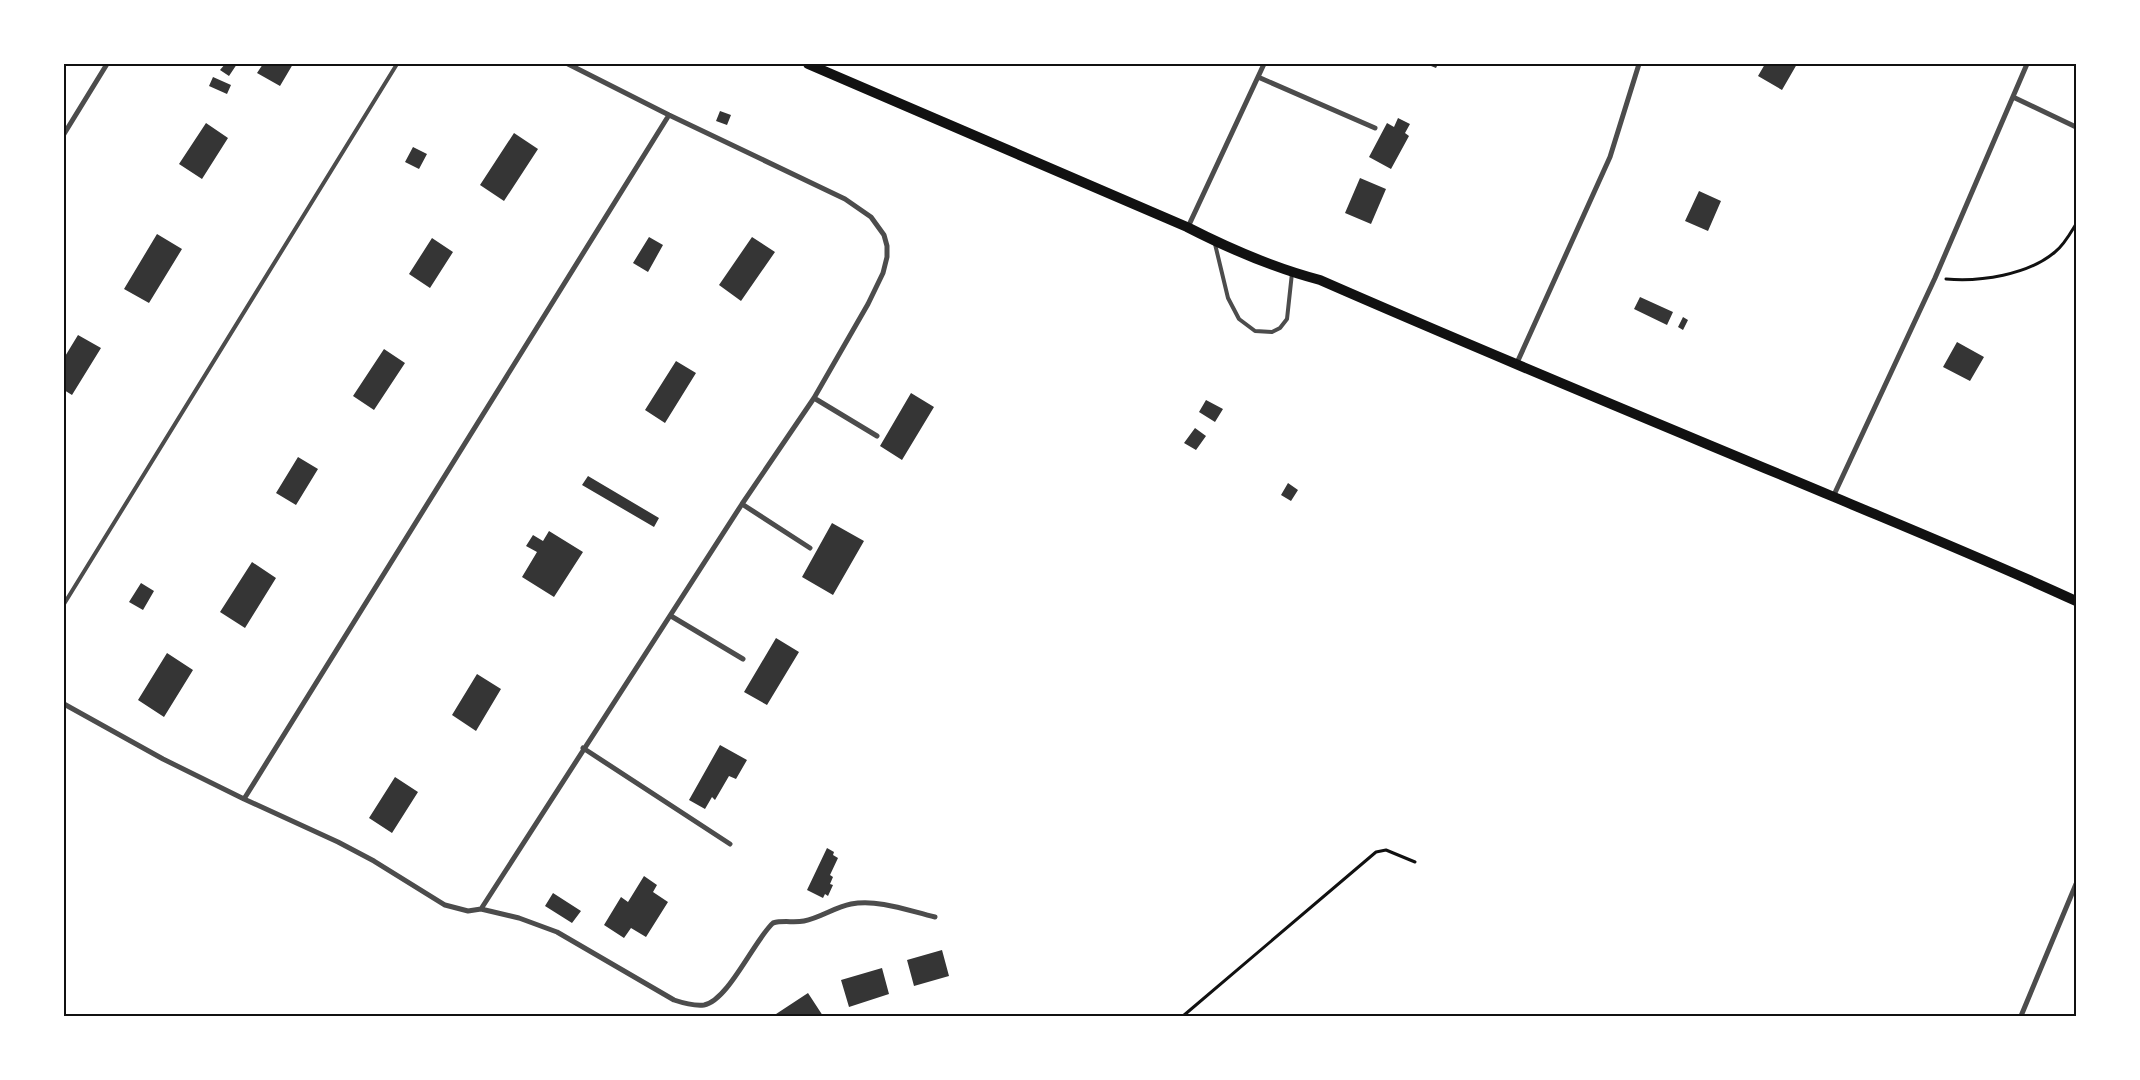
<svg xmlns="http://www.w3.org/2000/svg" width="2140" height="1080" font-family="Roboto,sans-serif">
	<rect width="100%" height="100%" fill="#fff"/>
	<path fill="#353535" d="M225,64H237L229,76L220,70Z
		M263,64H293L280,86L257,73Z
		M1426,64H1438L1436,68Z
		M1765,64H1797L1782,90L1758,76Z
		M213,77L231,85L227,94L209,86Z
		M720,111L731,115L727,125L716,121Z
		M1398,118L1410,124L1405,133L1409,136L1391,169L1369,157L1387,123L1394,127Z
		M206,123L228,138L202,179L179,164Z
		M514,133L538,149L504,201L480,185Z
		M413,147L427,154L419,169L405,162Z
		M1360,178L1386,189L1371,224L1345,213Z
		M1699,191L1721,201L1708,231L1685,221Z
		M157,234L182,249L149,303L124,289Z
		M649,237L663,245L648,272L633,263Z
		M752,237L775,252L741,301L719,285Z
		M432,238L453,252L430,288L409,274Z
		M1640,297L1673,312L1667,325L1634,309Z
		M1683,317L1688,320L1683,330L1678,327Z
		M78,335L101,348L72,395L64,390V358Z
		M1957,342L1984,357L1970,381L1943,367Z
		M384,349L405,363L374,410L353,396Z
		M676,361L696,373L665,423L645,410Z
		M911,393L934,407L902,460L880,446Z
		M1206,400L1223,409L1215,422L1199,412Z
		M1195,428L1206,436L1196,450L1184,443Z
		M298,457L318,469L296,505L276,493Z
		M588,476L659,518L654,527L582,485Z
		M1288,483L1298,490L1291,501L1281,495Z
		M832,523L864,541L833,595L802,577Z
		M549,531L583,552L554,597L522,577L537,552L526,546L533,535L543,541Z
		M252,562L276,578L245,628L220,612Z
		M141,583L154,591L143,610L129,602Z
		M776,638L799,652L767,705L744,692Z
		M167,653L193,670L164,717L138,700Z
		M477,674L501,689L476,731L452,715Z
		M720,745L747,760L736,779L729,776L715,800L712,797L705,809L689,800Z
		M395,777L418,792L392,833L369,818Z
		M827,848L834,852L833,855L838,858L830,875L833,877L830,884L833,885L828,896L825,894L823,898L807,890Z
		M644,876L657,885L653,892L668,902L646,937L631,928L624,938L604,925L621,897L628,902Z
		M553,893L581,911L572,923L545,906Z
		M942,950L949,976L914,986L907,960Z
		M882,968L889,994L849,1007L841,980Z
		M808,993L823,1016H773Z"/>
	<g fill="none" stroke-linecap="round" stroke-linejoin="round">
		<path stroke="#111" stroke-width="3" d="M1946,279C1980,282 2028,275 2055,252C2064,245 2070,234 2076,224
			M1183,1016L1376,852L1386,850L1415,862"/>
		<path stroke="#4c4c4c" stroke-width="4" d="M1215,244L1228,298L1239,319L1255,331L1272,332L1280,328L1287,319L1292,273
			M64,604L397,64"/>
		<path stroke="#4c4c4c" stroke-width="5" d="M1258,77L1375,128
			M2013,97L2076,127
			M64,134L107,64
			M1188,227L1264,64
			M1516,365L1610,157L1639,64
			M814,398L877,436
			M1833,497L1935,278L2027,64
			M742,504L810,548
			M671,616L743,659
			M64,704L163,759L244,799L338,842L374,861L445,905L468,911L481,909L742,504L814,398L868,304L883,273L887,257V246L884,235L871,217L845,199L669,115L568,64
			M583,748L730,844
			M244,799L669,115
			M481,909L519,918L557,932L674,1000C683,1003 695,1006 704,1005C728,1001 755,939 773,923C783,920 794,923 804,921C820,918 835,907 851,904C879,899 909,911 935,917
			M2021,1016L2076,884"/>
		<path stroke="#111" stroke-width="10" d="M808,64L1187,227C1230,249 1274,268 1320,280C1491,355 1662,425 1834,497C1915,531 1996,564 2076,601"/>
	</g>
	<rect width="2140" height="1080" fill="none" stroke="#ffffff" stroke-width="130"/>
	<rect x="65" y="65" width="2010" height="950" fill="none" stroke="#111" stroke-width="2"/>
</svg>
